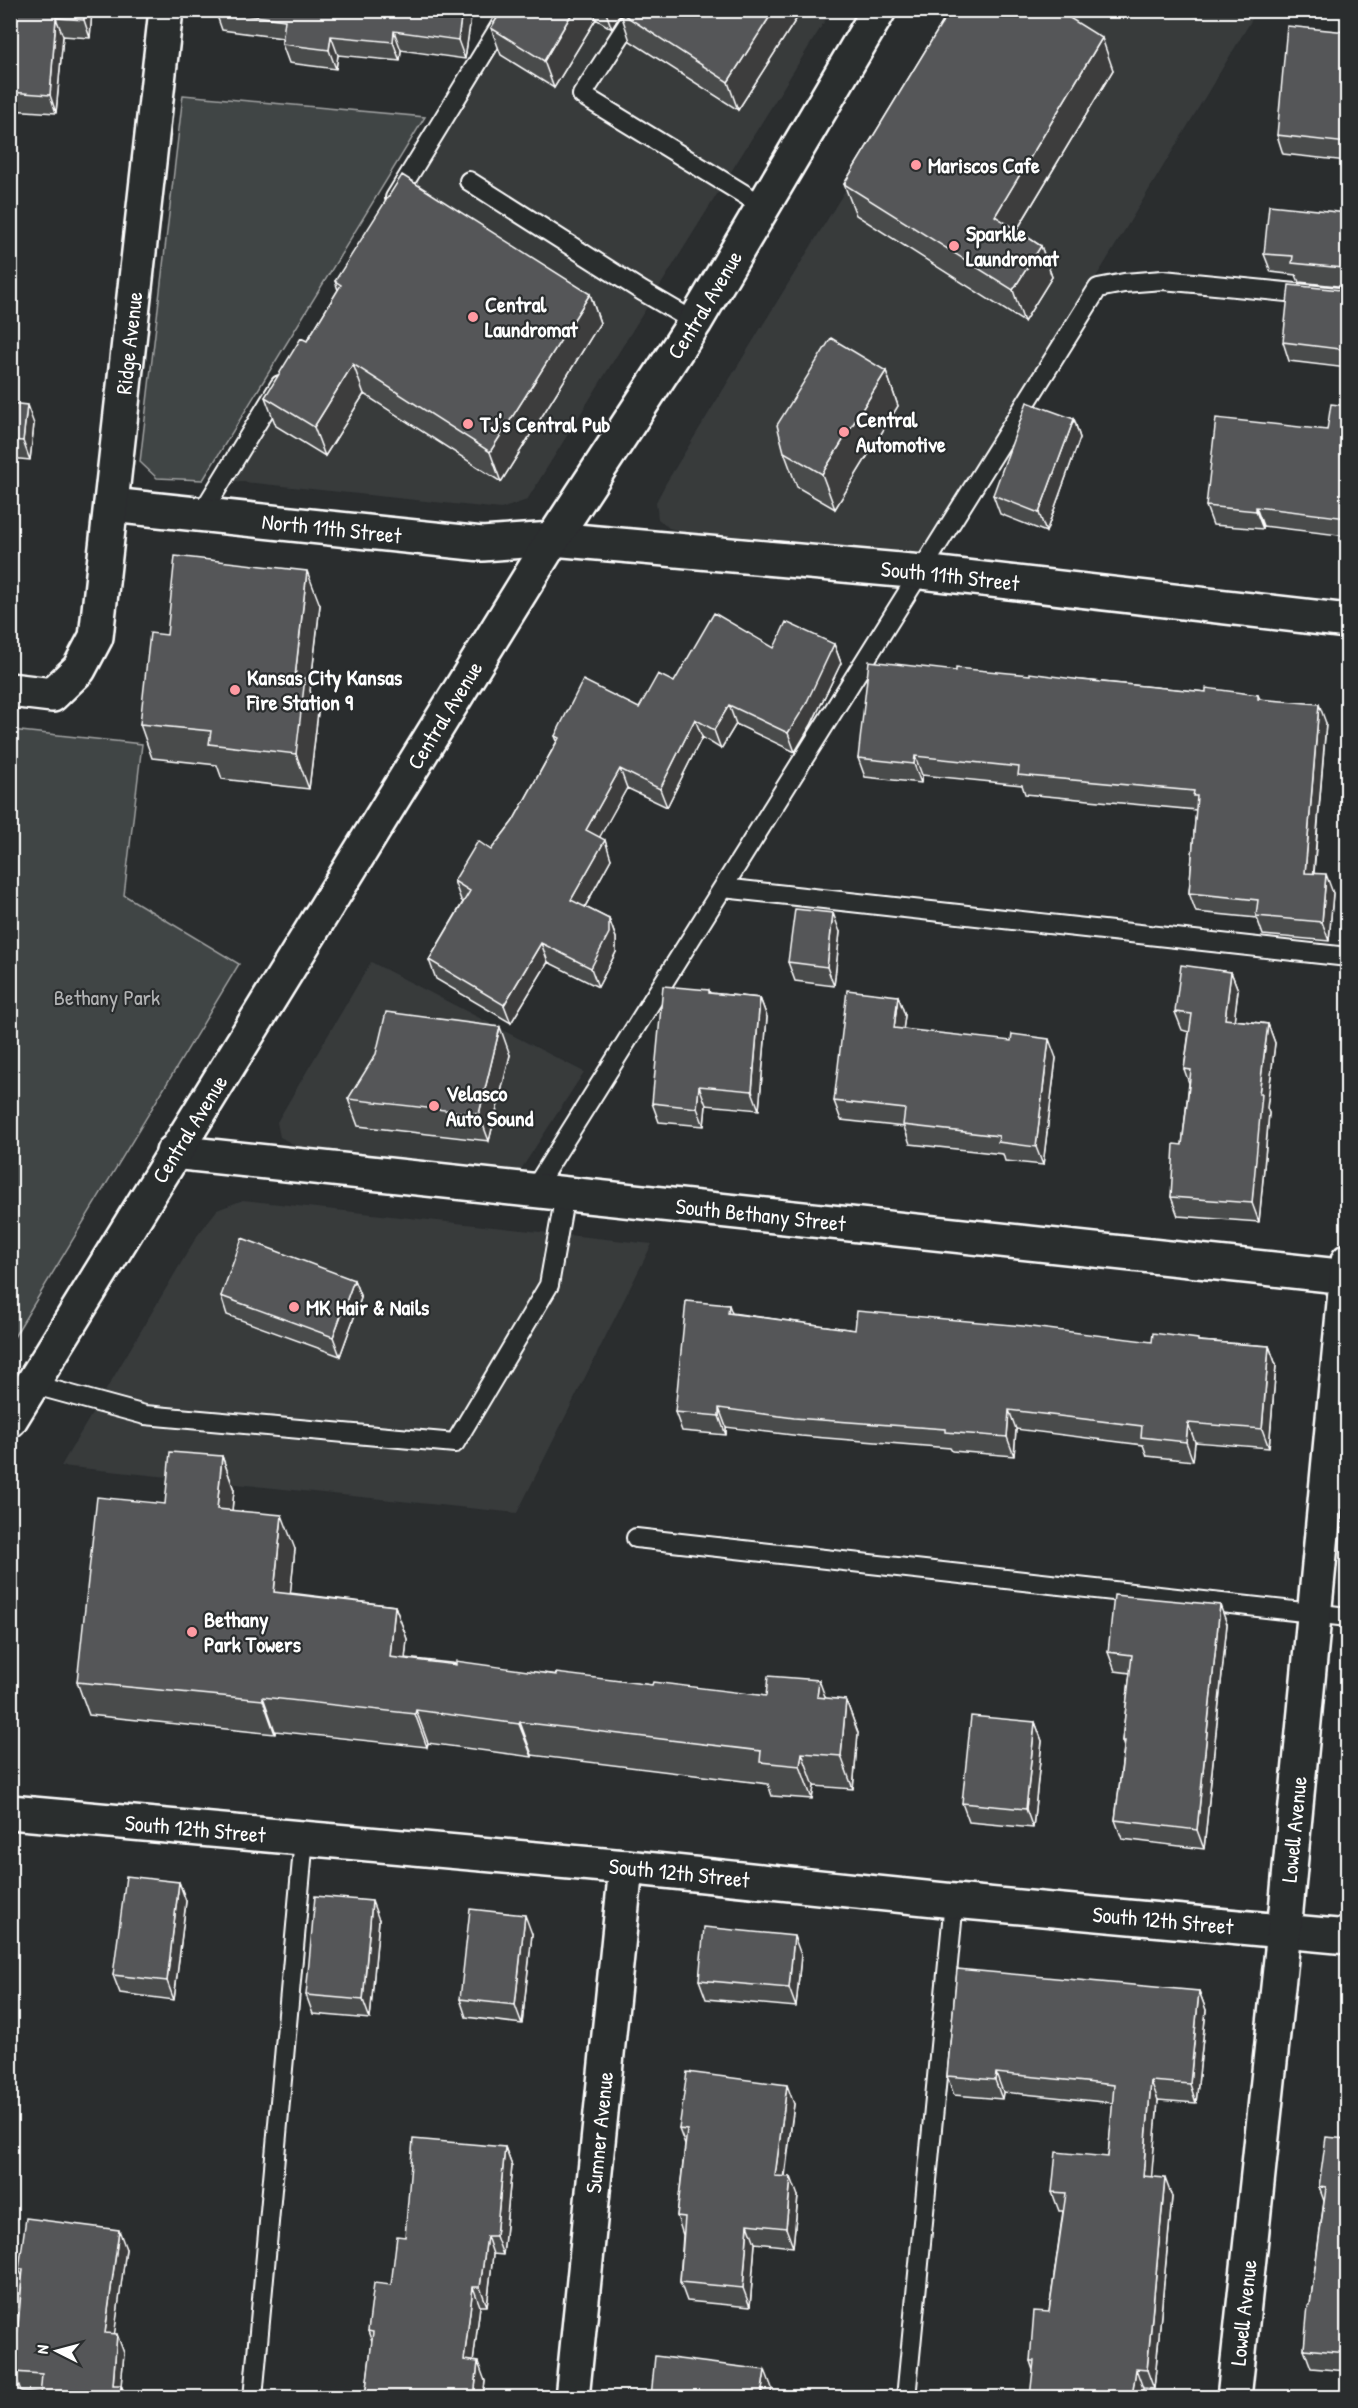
<svg xmlns="http://www.w3.org/2000/svg" width="1358" height="2408" font-family="'Patrick Hand',sans-serif">
	<rect width="100%" height="100%" fill="#2a2d2e"/>
	<filter id="ink" filterUnits="userSpaceOnUse"><feTurbulence type="fractalNoise" baseFrequency=".0167" numOctaves="2"/><feDisplacementMap in="SourceGraphic" scale="12" xChannelSelector="R" yChannelSelector="G"/><feConvolveMatrix kernelMatrix="1 2 1 2 8 2 1 2 1" color-interpolation-filters="sRGB"/></filter>
	<g filter="url(#ink)">
		<path fill="#373a3b" d="M523,11H831L527,500L501,509L234,481Z
			M955,11H1257L1103,266L919,553L684,532L669,528L658,519L656,502L666,483Z
			M371,962L584,1072L520,1171L300,1148L280,1137L277,1122Z
			M243,1200L652,1244L517,1513L61,1466L197,1236L217,1210Z"/>
		<path fill="#414445" stroke="#a0a2a2" stroke-width="1.5" d="M183,95L425,117L203,480L157,478L140,462Z
			M11,730L142,744L124,895L239,964L11,1342Z"/>
		<g fill="none" stroke-linecap="round" stroke-linejoin="round">
			<defs>
				<path id="lane" d="M637,10L582,95L765,207
					M469,181L642,291L695,322
					M395,198L510,10
					M202,513L280,385
					M723,888L1348,957
					M533,1191L1098,288L1124,283L1163,280L1348,298
					M31,1384L145,1415L455,1443L549,1285L565,1194
					M636,1538L1348,1617
					M253,2398L304,1838
					M906,2398L954,1901"/>
				<g id="street">
					<path id="s1" d="M111,505L482,544L553,539L922,572L1348,621"/>
					<path id="s2" d="M10,690L52,695L79,669L96,637L166,10"/>
					<path id="s3" d="M173,1152L1348,1277"/>
					<path id="s4" d="M10,1812L626,1867L954,1901L1348,1937"/>
					<path id="s5" d="M572,2398L626,1867"/>
					<path id="s6" d="M1234,2398L1284,1931L1348,1261"/>
				</g>
				<g id="secondary">
					<path id="s7" d="M10,1420L553,539L695,322L879,10"/>
				</g>
			</defs>
			<use href="#lane" stroke="#fff" stroke-width="22"/>
			<use href="#street" stroke="#fff" stroke-width="38"/>
			<use href="#secondary" stroke="#fff" stroke-width="38"/>
			<use href="#lane" stroke="#2a2d2e" stroke-width="18"/>
			<use href="#street" stroke="#2a2d2e" stroke-width="33"/>
			<use href="#secondary" stroke="#2a2d2e" stroke-width="33"/>
		</g>
		<path fill="#494b4c" stroke="#fff" stroke-width="1.5" d="M10,10H92L90,38L63,36L56,113L10,110Z
			M215,10H472L465,59L401,50L400,61L338,55L336,69L289,63L282,44V38L222,30Z
			M502,10H802L738,110L630,41L621,14L612,29L596,19L554,88L501,55L491,28Z
			M950,10H1076L1071,19L1113,70L1017,230L1041,246L1052,277L1024,322L856,215L844,184Z
			M1347,32V161L1283,154L1277,135Z
			M1347,213V287L1299,282L1296,275L1271,272L1264,254Z
			M335,281L590,294L600,323L501,482L364,394L325,456L276,426L265,397L307,341L338,290Z
			M1347,287V368L1289,361L1283,342L1341,290L1346,289Z
			M886,371L898,406L835,509L797,487L784,452Z
			M10,403L34,424L30,460L10,458Z
			M1347,406V536L1263,526V529L1213,525L1206,506L1327,430Z
			M1074,419L1080,438L1046,532L1000,514L993,495Z
			M320,605L310,691L318,712L309,789L222,779L217,765L152,758L140,724L167,635Z
			M834,644L841,663L811,725L795,752L736,724L721,749L702,737L667,807L627,788L599,837L611,859L585,907L609,919L616,938V952L598,987L548,962L511,1023L436,979L429,960L463,902L461,900L454,881L491,850L513,821L557,741L555,736L639,708L674,682L774,648Z
			M956,671L1081,680L1206,692L1258,695L1260,699L1326,723L1314,873L1333,893L1329,941L1263,935L1257,918L1196,912L1189,893L1196,810L1025,794L1022,785L922,775L921,783L865,777L858,758Z
			M840,932L834,986L795,981L788,962Z
			M1231,972L1238,990L1234,1020L1268,1024L1275,1043L1267,1108L1269,1113L1259,1222L1178,1216L1171,1197L1182,1145L1189,1083L1184,1069L1189,1032L1182,1030L1175,1012Z
			M709,990L710,993L760,998L767,1017L759,1110L706,1105L704,1126L659,1122L652,1103Z
			M898,996L905,1015L903,1029L1056,1058L1043,1165L1005,1161L1003,1154L910,1144L904,1127L841,1120L834,1101Z
			M510,1055L489,1141L358,1126L348,1099Z
			M354,1280L361,1298L340,1356L227,1315L221,1296Z
			M729,1305L732,1313L855,1330L1152,1342L1199,1341L1269,1346L1276,1365L1269,1448L1195,1442L1193,1461L1147,1456L1143,1445L1016,1429L1014,1456L952,1451L950,1448L801,1436L726,1427V1435L682,1431L675,1412Z
			M222,1456L234,1490L232,1510L295,1549L290,1593L395,1606L407,1639L405,1658L652,1685L766,1696L846,1700L858,1733L853,1789L814,1786L812,1799L772,1796L768,1784L532,1755V1757L428,1743L427,1747L275,1731V1734L89,1715L77,1682L165,1504Z
			M1227,1624L1204,1849L1122,1839L1115,1820L1124,1747L1122,1741L1130,1673L1115,1671L1108,1652Z
			M1035,1722L1042,1741L1033,1828L969,1822L962,1803Z
			M179,1882L186,1901L174,2000L120,1993L113,1975Z
			M379,1920L370,2019L313,2014L306,1995Z
			M532,1934L522,2024L466,2017L460,1999Z
			M801,1955L796,2007L706,1999L699,1980Z
			M1199,1991L1206,2010L1196,2103L1158,2100L1151,2177L1172,2197L1154,2389L1143,2388L1033,2370L1030,2361L1049,2312L1063,2211H1059L1052,2192L1108,2157L1113,2103L1003,2092L1002,2099L954,2095L947,2076Z
			M794,2104L785,2177L798,2196L793,2247L755,2243L750,2307L687,2301L680,2282L683,2235L677,2216L685,2145L679,2129Z
			M1347,2139V2371L1311,2368L1304,2349L1324,2201L1319,2187Z
			M505,2147L512,2166L503,2255L493,2254L487,2306H480L473,2362L485,2381L483,2397H365L372,2342L368,2331L391,2285L405,2237Z
			M126,2249L114,2334L124,2353L121,2385L126,2397H40V2393L21,2391L14,2372L22,2276L19,2269Z"/>
		<path fill="#3c3d3e" stroke="#fff" stroke-width="1.5" d="M84,10H92L90,38L84,20Z
			M462,10H472L465,59L458,40Z
			M574,10H593L596,19L554,88L544,61Z
			M605,10H623L612,29Z
			M774,10H802L738,110L728,82Z
			M1050,10H1076L1059,37Z
			M56,18L63,36L56,113L50,95Z
			M394,31L401,50L400,61L393,42Z
			M331,36L338,55L336,69L329,50Z
			M1102,38L1113,70L1006,248L995,216Z
			M1041,246L1052,277L1024,322L1013,290Z
			M590,294L600,323L501,482L490,452Z
			M353,364L364,394L325,456L314,427Z
			M886,371L898,406L835,509L822,474Z
			M27,405L34,424L30,460L23,441Z
			M1074,419L1080,438L1046,532L1039,513Z
			M1256,507L1263,526V529L1256,511Z
			M10,560L14,568L10,593Z
			M307,571L320,605L310,691L318,712L309,789L296,754L295,677Z
			M834,644L841,663L811,725L795,752L788,733Z
			M1319,704L1326,723L1312,892L1305,873Z
			M729,705L736,724L721,749L714,730Z
			M695,719L702,737L667,807L660,789Z
			M915,756L922,775L921,783L914,764Z
			M620,769L627,788L593,849L586,830Z
			M605,840L611,859L578,919L571,900Z
			M1326,874L1333,893L1329,941L1322,922Z
			M833,913L840,932L834,986L827,967Z
			M609,919L616,938V952L598,987L591,968Z
			M541,943L548,962L511,1023L504,1005Z
			M1231,972L1238,990L1232,1038L1225,1019Z
			M898,996L905,1015L901,1047L894,1028Z
			M760,998L767,1017L759,1110L752,1091Z
			M1268,1024L1275,1043L1267,1108L1269,1113L1259,1222L1252,1203L1259,1094Z
			M500,1027L510,1055L489,1141L479,1114Z
			M1049,1039L1056,1058L1043,1165L1036,1147Z
			M699,1086L706,1105L704,1126L697,1108Z
			M354,1280L361,1298L340,1356L333,1337Z
			M1269,1346L1276,1365L1269,1448L1262,1429Z
			M719,1408L726,1427V1435L719,1416Z
			M1009,1410L1016,1429L1014,1456L1007,1437Z
			M1188,1423L1195,1442L1193,1461L1186,1442Z
			M222,1456L234,1490L229,1542L217,1509Z
			M282,1515L295,1549L287,1625L274,1592Z
			M1220,1605L1227,1624L1204,1849L1197,1830Z
			M395,1606L407,1639L402,1690L390,1657Z
			M819,1680L831,1713L817,1697Z
			M263,1697L275,1731V1734L263,1700Z
			M846,1700L858,1733L853,1789L841,1756Z
			M416,1710L428,1743L427,1747L415,1714Z
			M520,1722L532,1755V1757L519,1724Z
			M1035,1722L1042,1741L1033,1828L1026,1809Z
			M802,1753L814,1786L812,1799L800,1766Z
			M179,1882L186,1901L174,2000L167,1981Z
			M372,1901L379,1920L370,2019L363,2000Z
			M525,1915L532,1934L522,2024L515,2005Z
			M794,1936L801,1955L796,2007L789,1988Z
			M1199,1991L1206,2010L1196,2103L1190,2084Z
			M996,2073L1003,2092L1002,2099L995,2080Z
			M1151,2081L1158,2100L1150,2195L1143,2176Z
			M787,2085L794,2104L782,2194L775,2176Z
			M505,2147L512,2166L503,2255L496,2236Z
			M791,2177L798,2196L793,2247L786,2228Z
			M1165,2178L1172,2197L1154,2389L1147,2370Z
			M748,2224L755,2243L750,2307L743,2288Z
			M119,2230L126,2249L112,2352L105,2333Z
			M487,2236L493,2254L487,2306L480,2287Z
			M473,2287L480,2306L471,2379L464,2360Z
			M117,2334L124,2353L120,2397L113,2385Z
			M478,2362L485,2381L483,2397H474Z
			M1136,2369L1143,2388L1142,2397H1132Z
			M765,2370L772,2388L770,2397H761Z
			M121,2385L126,2397H120Z"/>
		<path fill="#555758" stroke="#fff" stroke-width="1.5" d="M10,10H84V20L56,18L50,95L10,92Z
			M462,10L458,40L394,31L393,42L331,36L329,50L282,44L285,20L215,11Z
			M502,10H574L544,61L491,28Z
			M622,10H774L728,82L621,13Z
			M950,10H1057L1102,38L995,216L1041,246L1013,290L844,184Z
			M1287,26L1347,32V143L1277,135Z
			M402,175L590,294L490,452L353,364L314,427L265,397L301,338L307,341L341,285L335,281Z
			M1269,205L1347,213V271L1343,268L1292,263L1293,256L1264,254Z
			M1289,285L1341,290L1346,289L1347,287V350L1283,342Z
			M831,338L886,371L822,474L784,452L777,425Z
			M1027,402L1074,419L1039,513L993,495Z
			M10,403L27,405L23,441L10,440Z
			M1331,404L1347,406V518L1256,507V511L1206,506L1216,418L1327,430Z
			M175,556L307,571L295,677L305,678L296,754L209,744L211,731L140,724L150,633L167,635Z
			M714,613L774,648L786,622L834,644L805,706L788,733L729,705L714,730L695,719L660,789L620,769L586,830L605,840L571,900L609,919V933L591,968L541,943L504,1005L429,960L470,891L454,881L478,841L491,850L513,821L559,738L555,736L583,680L639,708L658,674L674,682Z
			M869,661L956,671V668L1030,675V673L1081,680L1206,692V688L1258,695V699L1319,704L1305,873L1326,874L1322,922L1256,916L1258,900L1189,893L1197,796H1193L1194,791L1018,775L1019,767L915,756L914,764L858,758Z
			M795,909L833,913L827,967L788,962Z
			M1181,965L1231,972L1225,1019L1268,1024L1259,1094H1262L1252,1203L1171,1197L1174,1144L1182,1145L1191,1070L1184,1069L1192,1014L1175,1012Z
			M663,986L709,990V993L760,998L752,1091L699,1086L697,1108L652,1103Z
			M847,990L898,996L894,1028L1011,1041L1012,1034L1049,1039L1036,1147L998,1142L999,1136L903,1125L905,1109L834,1101Z
			M386,1012L500,1027L479,1114L348,1099L376,1054Z
			M242,1238L354,1280L333,1337L221,1296Z
			M686,1301L729,1305L728,1313L855,1330L857,1311L1023,1326L1152,1342L1153,1333L1198,1339V1341L1269,1346L1262,1429L1188,1423L1186,1442L1141,1437L1142,1426L1009,1410L1007,1437L945,1432V1429L794,1418L719,1408V1416L675,1412Z
			M170,1452L222,1456L217,1509L282,1515L274,1592L395,1606L390,1657L456,1665V1661L556,1675V1673L652,1685L653,1682L766,1696L768,1676L819,1680L817,1697L846,1700L841,1756L802,1753L800,1766L760,1762L761,1751L520,1722L519,1724L416,1710L415,1714L263,1697V1700L77,1682L97,1497L165,1504Z
			M1114,1595L1220,1605L1197,1830L1115,1820L1125,1741H1122L1132,1655L1108,1652Z
			M971,1716L1035,1722L1026,1809L962,1803Z
			M126,1876L179,1882L167,1981L113,1975Z
			M315,1896L372,1901L363,2000L306,1995Z
			M470,1909L525,1915L515,2005L460,1999Z
			M704,1927L794,1936L789,1988L699,1980Z
			M957,1969L1199,1991L1190,2084L1151,2081L1143,2176L1165,2178L1147,2370L1136,2369L1132,2397H1030L1034,2361H1030L1034,2311L1049,2312L1066,2193L1052,2192L1056,2152L1108,2157L1114,2085L996,2073L995,2080L947,2076Z
			M687,2072L787,2085L775,2176L791,2177L786,2228L748,2224L743,2288L680,2282L685,2217L677,2216L687,2130L679,2129Z
			M1326,2137L1347,2139V2353L1304,2349L1308,2305H1310L1326,2188L1319,2187Z
			M413,2139L505,2147L496,2236H487L480,2287H473L464,2360L478,2362L474,2397H365L373,2332L368,2331L374,2283L391,2285L397,2236L405,2237Z
			M26,2218L119,2230L105,2333L117,2334L113,2385H121L120,2397H40L42,2374L14,2372L23,2269H19Z
			M655,2356L765,2370L761,2397H651Z"/>
	</g>
	<g fill="#ff9aa2" stroke="#2a2d2e" stroke-width="2">
		<circle cx="916" cy="165" r="6"/>
		<circle cx="954" cy="246" r="6"/>
		<circle cx="473" cy="317" r="6"/>
		<circle cx="468" cy="424" r="6"/>
		<circle cx="844" cy="432" r="6"/>
		<circle cx="235" cy="690" r="6"/>
		<circle cx="434" cy="1106" r="6"/>
		<circle cx="294" cy="1307" r="6"/>
		<circle cx="192" cy="1632" r="6"/>
	</g>
	<g text-anchor="middle" stroke-width="4.5" stroke-linejoin="round" paint-order="stroke">
		<g font-size="22" font-weight="bold" fill="#fff" stroke="#2a2d2e" text-anchor="start">
			<text x="928" y="173">Mariscos Cafe</text>
			<text x="966" y="241">Sparkle<tspan x="966" dy="25">Laundromat</tspan></text>
			<text x="485" y="312">Central<tspan x="485" dy="25">Laundromat</tspan></text>
			<text x="856" y="427">Central<tspan x="856" dy="25">Automotive</tspan></text>
			<text x="480" y="432">TJ's Central Pub</text>
			<text x="247" y="685">Kansas City Kansas<tspan x="247" dy="25">Fire Station 9</tspan></text>
			<text x="446" y="1101">Velasco<tspan x="446" dy="25">Auto Sound</tspan></text>
			<text x="306" y="1315">MK Hair &amp; Nails</text>
			<text x="204" y="1627">Bethany<tspan x="204" dy="25">Park Towers</tspan></text>
		</g>
		<g font-size="22" fill="#fff" stroke="#2a2d2e">
			<text dy="8" stroke="none"><textPath href="#s7" startOffset="1314">Central Avenue</textPath></text>
			<text dy="8" stroke="none"><textPath href="#s2" startOffset="412">Ridge Avenue</textPath></text>
			<text dy="8" stroke="none"><textPath href="#s1" startOffset="222">North 11th Street</textPath></text>
			<text dy="8" stroke="none"><textPath href="#s1" startOffset="843">South 11th Street</textPath></text>
			<text dy="8" stroke="none"><textPath href="#s7" startOffset="828">Central Avenue</textPath></text>
			<text dy="8" stroke="none"><textPath href="#s7" startOffset="342">Central Avenue</textPath></text>
			<text dy="8" stroke="none"><textPath href="#s3" startOffset="591">South Bethany Street</textPath></text>
			<text dy="8" stroke="none"><textPath href="#s4" startOffset="186">South 12th Street</textPath></text>
			<text dy="8" stroke="none"><textPath href="#s6" startOffset="572">Lowell Avenue</textPath></text>
			<text dy="8" stroke="none"><textPath href="#s4" startOffset="672">South 12th Street</textPath></text>
			<text dy="8" stroke="none"><textPath href="#s4" startOffset="1158">South 12th Street</textPath></text>
			<text dy="8" stroke="none"><textPath href="#s5" startOffset="267">Sumner Avenue</textPath></text>
			<text dy="8" stroke="none"><textPath href="#s6" startOffset="86">Lowell Avenue</textPath></text>
		</g>
		<g font-size="22" fill="#b3b4b5" stroke="#2a2d2e">
			<text x="107" y="1005">Bethany Park</text>
		</g>
	</g>
	<rect width="1358" height="2408" fill="none" stroke="#2a2d2e" stroke-width="36"/>
	<rect x="18" y="18" width="1322" height="2372" fill="none" stroke="#fff" stroke-width="2" filter="url(#ink)"/>
	<g transform="translate(57 2351) rotate(276)" stroke="#2a2d2e" stroke-width="4.5" paint-order="stroke">
	<path d="M0-4.5L10 22L0 15L-10 22Z" fill="#ffffff"/>
	<text y="-9" font-size="16" font-weight="bold" text-anchor="middle" fill="#ffffff">N</text>
	</g>
</svg>
